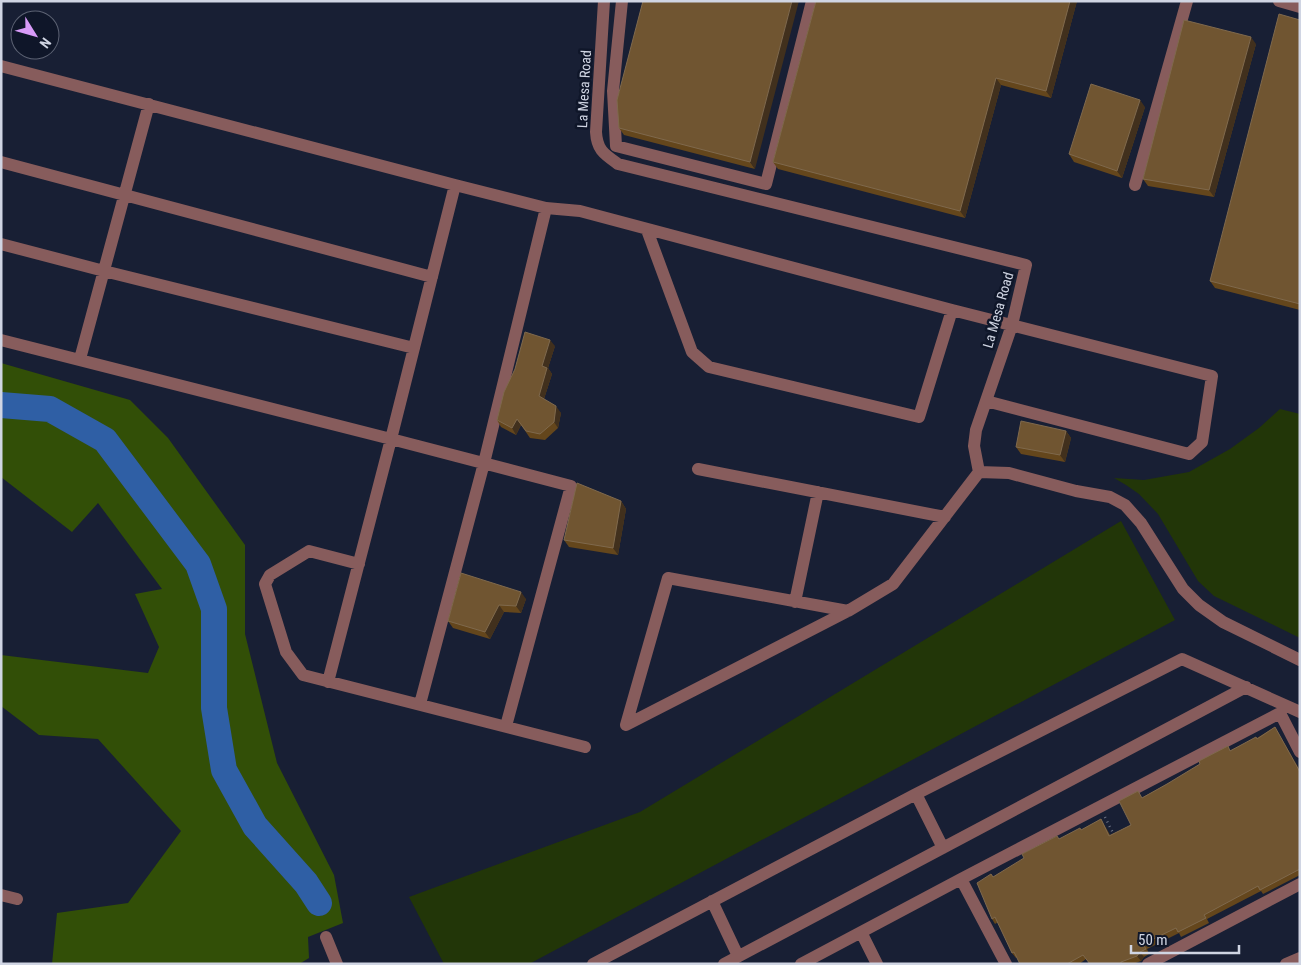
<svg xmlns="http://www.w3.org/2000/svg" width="1301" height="965" font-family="'Roboto Condensed',sans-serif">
	<rect width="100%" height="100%" fill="#181f34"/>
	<path fill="#223608" d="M1280,409L1300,414V638L1214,596L1198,581L1158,514L1139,494L1126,485L1114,478L1144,480L1189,472L1230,449L1259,428Z
		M1121,521L1175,620L529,964H444L409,897L640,812Z"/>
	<path fill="#324f07" d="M1,363L130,400L168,438L245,545V634L277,763L334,875L343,923L308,937L309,958L299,964H52L57,913L128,903L181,831L98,739L39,735L1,706V655L148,673L159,647L135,594L162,589L98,503L72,532L1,477Z"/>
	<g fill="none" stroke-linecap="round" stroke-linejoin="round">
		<path stroke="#2f5fa5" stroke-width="26" d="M1,405L50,409L105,440L198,564L214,609V708L224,770L255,826L306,883L319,903"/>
		<path stroke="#6c7284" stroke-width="2.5" stroke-dasharray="1 4" stroke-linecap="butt" d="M1105,817L1114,835"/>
		<path stroke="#875c5c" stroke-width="12" d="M604,1L596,132C597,150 604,154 618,164L1026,265L1012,325L976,430L974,446L979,472L1009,473L1076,491L1110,497L1125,505L1141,523L1183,589L1199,605L1223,622L1300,660
			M622,1L613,91L616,146L766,184L812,1
			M1279,1L1300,7
			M1,66L455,185L546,208L580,211L952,310L1212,376L1202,442L1189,454L986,401
			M1,162L432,277
			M1135,185L1187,1
			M647,230L692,352L709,367L919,417L952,310
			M1,244L104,271L414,348
			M1,340L391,439L455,185
			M80,359L149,104
			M698,469L945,517
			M359,564L309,551L270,575L265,584L286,652L303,675L585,747
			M795,602L818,492
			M848,611L668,578L626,725L848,611L893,584L979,472
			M328,682L391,439L571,486L506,726
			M420,704L484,463L546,208
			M916,794L943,848
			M961,879L1006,964
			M1,895L17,899
			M712,901L738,956
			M861,932L877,964
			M326,937L337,964
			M593,964L916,794L1182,659L1300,712
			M724,964L1246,687
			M801,964L961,879L1280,713L1300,752
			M1148,964L1300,884
			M1286,964L1300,958"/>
	</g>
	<path fill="#64461c" d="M643,1L755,169L624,135L619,128Z
		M816,1H1077L1051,98L1001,85L965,218L778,169L773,162Z
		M1300,20V310L1215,288L1210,281Z
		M1256,44L1214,197L1148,186L1143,179Z
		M1145,107L1122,178L1074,162L1069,154Z
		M555,346L548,368L552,374L544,399L561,413L558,428L545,440L530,438L521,425L516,435L501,427L497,420Z
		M1066,431L1071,438L1065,462L1021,454L1016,447Z
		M621,501L626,509L618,555L569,547L564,540Z
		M461,573L526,599L521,613L504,612L490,639L453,628L448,621Z
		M1275,727L1300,771V875L1263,894L1261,891L1207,919L1209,923L1181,937L1179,933L1147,949L1149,954L1144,957L1141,961L1133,964H1090L1086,959L1079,964H1020L1017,957L1016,958L1012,953L998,922L995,924L992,919L991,874L993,877L1059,839L1081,830L1101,819L1110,835L1131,825L1143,797L1231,750L1257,738Z"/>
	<path fill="#41301d" d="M792,1H799L755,169L750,162Z
		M1070,1H1077L1051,98L1046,91Z
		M1251,37L1256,44L1214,197L1209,190Z
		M996,78L1001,85L965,218L960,211Z
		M1140,100L1145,107L1122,178L1117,171Z
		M550,340L555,346L548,368L552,374L543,402L539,396L542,366Z
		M556,406L561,413L558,428L554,422Z
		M517,419L521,425L516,435L512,428Z
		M1066,431L1071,438L1065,462L1060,455Z
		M621,501L626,509L618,555L613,548Z
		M521,592L526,599L521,613L516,606Z
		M499,605L504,612L490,639L485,632Z
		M1275,727L1300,770V772Z
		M1140,952L1144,957L1141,961L1137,956Z"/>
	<path fill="#705531" stroke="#7f694d" d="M643,1H792L750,162L619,128L617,100Z
		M816,1H1070L1046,91L996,78L960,211L773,162Z
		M1279,14L1300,20V304L1210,281Z
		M1184,20L1251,37L1209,190L1143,179Z
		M1091,84L1140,100L1117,171L1069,154Z
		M525,332L550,340L542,366L547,368L539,396L556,406L554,422L540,434L526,431L517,419L512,428L497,420L504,392L515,369Z
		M1021,421L1066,431L1060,455L1016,447Z
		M577,483L621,501L613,548L564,540Z
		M461,573L521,592L516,606L499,605L485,632L448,621Z
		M1275,727L1300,772V869L1260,890L1258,886L1204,915L1206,918L1178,932L1176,928L1143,944L1146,949L1140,952L1137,956L1121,962V964H1090L1083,955L1067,964H1020L1014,952L1012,953L995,917L992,919L977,883L991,874L993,877L1024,858L1022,854L1057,836L1059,839L1080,828L1081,830L1101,819L1109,836L1131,825L1119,801L1138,791L1142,798L1167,784L1200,764L1199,761L1228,746L1230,751L1256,737L1257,739Z"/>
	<g text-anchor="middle" stroke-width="5" stroke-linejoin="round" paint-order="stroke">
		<g font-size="14" fill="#d0d5e3" stroke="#0f1629">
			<text transform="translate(584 89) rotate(-87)" y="5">La Mesa Road</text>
			<text transform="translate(998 310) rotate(-74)" y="5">La Mesa Road</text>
		</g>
	</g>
	<rect width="1301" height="965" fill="none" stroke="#d0d5e3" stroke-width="5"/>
	<g transform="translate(35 35) rotate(127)"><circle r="24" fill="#0f1629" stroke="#5c6273"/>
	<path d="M0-4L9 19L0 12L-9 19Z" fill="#d89bf8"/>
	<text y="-8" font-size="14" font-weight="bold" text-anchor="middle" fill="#d0d5e3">N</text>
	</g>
	<path d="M1131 945v8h108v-8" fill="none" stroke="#d0d5e3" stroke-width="2.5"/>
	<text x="1138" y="945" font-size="15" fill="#d0d5e3" stroke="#0f1629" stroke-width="4" paint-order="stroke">50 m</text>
</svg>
